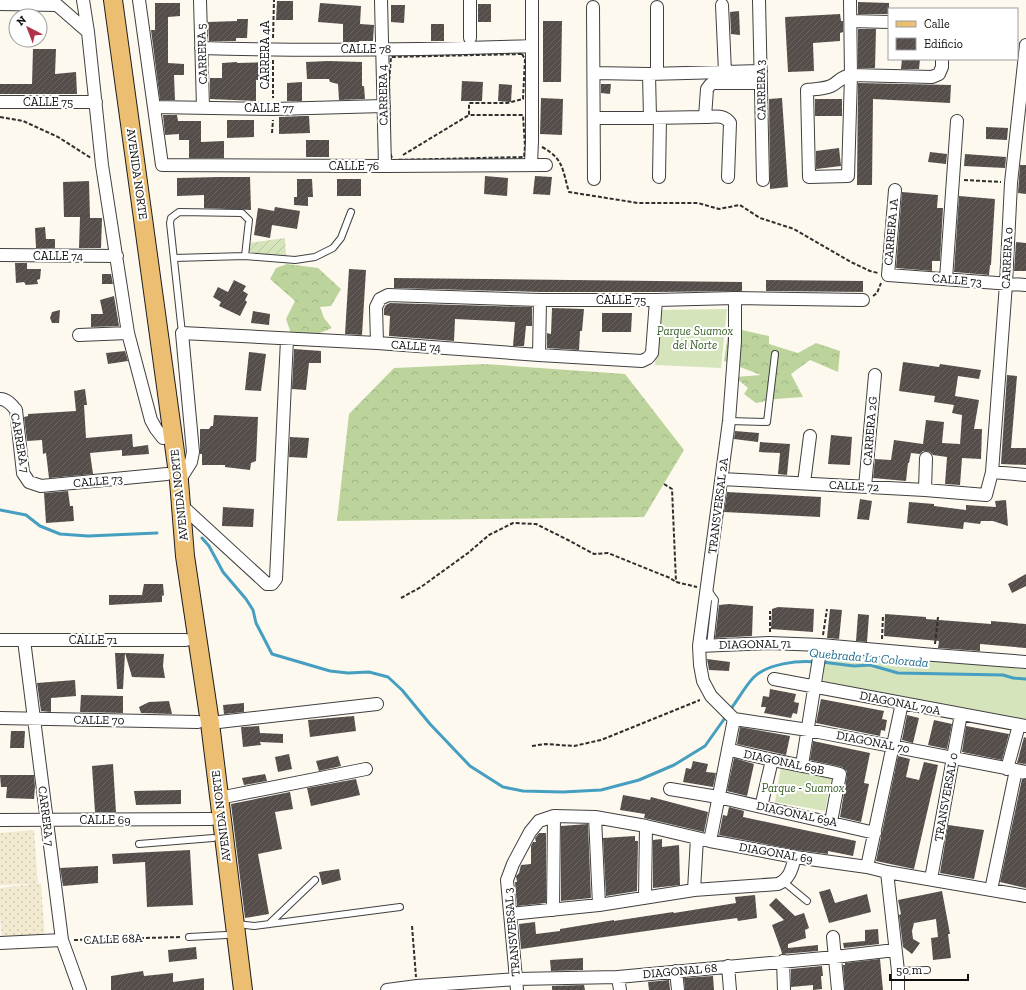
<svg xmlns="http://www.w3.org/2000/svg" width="1026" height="990" font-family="'Zilla Slab',serif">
	<defs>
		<pattern id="farmland-dots" width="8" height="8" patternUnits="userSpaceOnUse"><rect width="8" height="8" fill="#f1ead1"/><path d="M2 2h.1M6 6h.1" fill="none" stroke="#cdc8b2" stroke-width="1.8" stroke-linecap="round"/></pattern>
		<pattern id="forest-crowns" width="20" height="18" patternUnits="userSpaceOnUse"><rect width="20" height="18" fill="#bcd49c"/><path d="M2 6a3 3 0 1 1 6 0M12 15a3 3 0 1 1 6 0" fill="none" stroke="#a0b585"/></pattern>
		<pattern id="garden-furrows" width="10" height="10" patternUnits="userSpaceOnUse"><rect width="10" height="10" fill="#d6e4bb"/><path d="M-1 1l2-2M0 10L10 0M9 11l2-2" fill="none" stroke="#b6c2a0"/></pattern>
		<pattern id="building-hatch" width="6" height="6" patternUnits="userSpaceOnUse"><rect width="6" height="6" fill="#544d4a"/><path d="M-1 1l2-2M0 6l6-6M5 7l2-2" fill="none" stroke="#686260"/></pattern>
	</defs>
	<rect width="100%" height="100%" fill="#fdf9ee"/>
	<path fill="url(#farmland-dots)" d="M34,830L38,884H41L45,939L2,940L0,915V888L32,884L0,885V833Z"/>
	<path fill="#d6e4bb" d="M727,309L721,368L655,365L659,310Z
		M825,647L1026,669V721L823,681Z
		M781,766L832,775L825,811L775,802Z"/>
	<path fill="url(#forest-crowns)" d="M287,264L318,268L341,289L331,306L320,307L324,318L332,328L308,338L293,339L286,319L295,301L270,279L276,268Z
		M729,327L769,336V344L798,353L816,343L840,351L838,372L810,360L791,374L803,397L776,399L756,403L744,394L748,388L735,377L761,375L724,361Z
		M485,364L625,374L684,450L644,517L337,521L349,414L394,368Z"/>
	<path fill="url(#garden-furrows)" d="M285,238L286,256L248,254V243Z"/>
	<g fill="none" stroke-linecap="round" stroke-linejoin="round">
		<path stroke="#469ec0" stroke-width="3" d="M0,510L26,515L40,526L60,534L88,536L157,533
			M202,538L209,546L223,572L246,599L253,610L256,623L272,654L330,671L348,673L369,672L388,677L402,690L430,724L470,766L503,787L523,791L563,792L601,790L639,780L674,765L705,746L727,715
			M822,662L854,666L870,665L898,673L1003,675L1013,678L1026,679
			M730,710C738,700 745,686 754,677C767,664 798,660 816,662"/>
	</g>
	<path fill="url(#building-hatch)" d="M277,1H293V20H276Z
		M858,2L889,3V14H858Z
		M155,3H180V16L168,17V63L184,64V75H174L175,100H160L151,30H155Z
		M320,3L361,6L360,24L374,25L373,41H359V42H343V24L318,22Z
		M478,4H491V22H478Z
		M391,5H405L404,23L391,22Z
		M739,11L740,35L731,34L730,12Z
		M840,14L841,21H843V32L840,33V41L813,43L814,71L788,72L785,17Z
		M237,19H248L247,38H236V41H209L208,22L237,21Z
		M543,21H562L561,82H543Z
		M431,24H444V41H431Z
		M858,29H876L875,68H858Z
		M33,49H56L55,74L76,72L77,94H0V84H32Z
		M902,59H920L919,69H901Z
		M328,61L362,62V86H364L365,99L339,100L338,84L330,82L329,79H307L306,62Z
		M237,62V63L271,62V80H256V101L210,99V78H222V63Z
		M462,81L483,82L482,101H461Z
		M302,82V101H287V83Z
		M858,83L951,85L950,103L873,99L872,185H857Z
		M499,84L512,85L511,102L498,101Z
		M601,84H611L610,94L601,93Z
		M541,98L563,99L562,135L540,134Z
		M782,98L788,187L770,189L769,99Z
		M815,99H842V116H815Z
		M163,115H177L178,121H201V142L224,141V158H189V140H179V134L165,135Z
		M303,116H309L310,133L279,134V117Z
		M227,120H254V137L227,138Z
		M986,127L1008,128L1007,140L986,139Z
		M306,140H329V157H306Z
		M839,148L841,166L816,169V151Z
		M930,152L947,154L946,164L928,162Z
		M965,154L1006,157L1005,168L964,166Z
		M1020,165H1026V194L1018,193Z
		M485,176L508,178L507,196L484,194Z
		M535,176L552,177L550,195L533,194Z
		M219,177H250L251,210L204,208V195L177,196V178Z
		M297,179H312L313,197H308V206L294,205V197H297Z
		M337,179H361V196H337Z
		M89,181L90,218H102L101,248H79L80,217H64L63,182Z
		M902,192L938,195L937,208H943L940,261H932V271L896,268Z
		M959,196L995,199L991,265H990L989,275L954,272Z
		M275,207L300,211L297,229L272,225L270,238L254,235L258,208L274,211Z
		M45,227L46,239H55V248H36L35,228Z
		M1016,242L1026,243V271H1014Z
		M15,263H27V269H41L40,279L37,280L38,284L26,285L24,282L16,283Z
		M349,269L366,270L362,335L345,334Z
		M102,274H111L113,284H102Z
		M394,278L742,282V291L656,292H540L394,288Z
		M234,280L246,286L243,291L248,294L245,300L247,302L240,316L219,306L221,302L213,297L218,287L228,292Z
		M766,280L863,281V292L766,291Z
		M114,296L119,326L91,327V314H103L100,300Z
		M390,303L532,307V326H526L524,346H513L515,322L455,319L454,341L389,336L390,316L384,315V309L386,305Z
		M552,308L584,309L582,331H580L579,350L547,348V333L551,334Z
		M60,310L59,323H52L50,318L52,312Z
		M253,311L270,314L269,325L251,323Z
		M602,313H632L631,332H602Z
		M294,349L321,351V363H309L306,390L292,389Z
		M125,351L128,361L108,364L106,353Z
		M249,352L266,354L261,391L245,390Z
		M903,362L939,367L940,364L981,370L979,379L958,376L955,396L979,400L974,429H982L981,459L962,458L960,485L945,484L947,457L933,455L930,452L927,451H923L920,454L911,453L909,463H908L906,481L873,478L875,459L891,460L894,440L923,444L926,420L944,422L942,443L960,444L962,415L952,413L954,405L934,402L935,396L899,391Z
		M1007,375L1017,376L1011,448H1026V465L1001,464Z
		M85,389L87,405H84L86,438L132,434L133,447L148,445L149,454L122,456V450L90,453L93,474L49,478L46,453L43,454L42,440L27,441L24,417L28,416V414L76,411L74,391Z
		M214,415L258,417L256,461L251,463L250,470L225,467V465H202V454H200V429H209L211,426H213Z
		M735,431L759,433L758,442L734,439Z
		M831,435L852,437L850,465L828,464Z
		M290,437L309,438L307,458L289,457Z
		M760,442L790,444L787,475L778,474L780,453L759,452Z
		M68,491L70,506H73L74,521L46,523L44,493Z
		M727,492L821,497L820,517L724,512Z
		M860,499L872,501L869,520L857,519Z
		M1006,500L1008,526L993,521H981L980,524L964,522L963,529L907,523L909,502L934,504V506L966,510V505L996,507L995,501Z
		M223,507L254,509L253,527L222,526Z
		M1026,574V586L1012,593L1008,584Z
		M144,584H163L164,595L162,596V602L109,605V595H142Z
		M729,604L753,606L752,636L715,638L719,605Z
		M778,607L814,609L813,632L771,629L772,609Z
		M830,609L842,610L839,639L827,638Z
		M858,614L869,615L867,642L856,641Z
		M885,614L926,617V619L991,624V621L1026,624V648L980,644V651L938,648L939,641L884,636Z
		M115,653H125L123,689H117Z
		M125,653L164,654L163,666L165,678L132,677Z
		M707,659L730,662L729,671L709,670Z
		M75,680L76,696L51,698V712L41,711L37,683Z
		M770,689L796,694L794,702L799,703L797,714L793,713L791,718L764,713L766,707H761L763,696L769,697Z
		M81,695L123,696V713L80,712Z
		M821,699L884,711L882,719L887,720L885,731L881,730L880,736L816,723Z
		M169,701L172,714L141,713L139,707L149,702Z
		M244,703V712L224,714L223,705Z
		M907,715L919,718L913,743L902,740Z
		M354,716L356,731L310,737L308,720Z
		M934,720L952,724L947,749L928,745Z
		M259,726L260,733L283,734V743L260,742L261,745L243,747L241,727Z
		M966,726L1009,734L1002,760L962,752Z
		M740,727L790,736L786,755L737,744Z
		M11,731H25L24,748H10Z
		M1024,737L1026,738V764L1017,763Z
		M813,741L870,753L864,783L869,784L861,822L840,817L847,775V771L842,767L810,760Z
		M289,754L292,769L278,772L275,757Z
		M338,756L341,766L319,771L316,761Z
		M898,756L910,759L906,777L919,780L924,762L938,765L914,869L876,861Z
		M734,758L754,764L747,796L727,791Z
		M693,761L708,764L706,772L716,773L713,787L683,782L686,768L691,769Z
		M113,764L116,812H95L92,766Z
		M265,774L267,781L244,785L242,778Z
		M0,775H34L35,787L34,799L6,798L7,787H1Z
		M356,779L360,795L311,806L307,788Z
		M1022,779H1026V888L1000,882Z
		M181,790V804L136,805L134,791Z
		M290,792L293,809L275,812L282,849L258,854L269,914L245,918L231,804Z
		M623,795L650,800L651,797L708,812L704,832L644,818L645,814L620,810Z
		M729,807L744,811L743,817L856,841L853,856L828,851V854L796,850L719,835L723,815L727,816Z
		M588,824L591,898L561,901V826Z
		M948,825L984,830L974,879L940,873Z
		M539,833H546V903L517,906L515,882H517L516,876L519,873L521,865L531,864V846L533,842H536L535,838Z
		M635,836V841H638L637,891L606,896L603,838Z
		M662,839V847L679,845L680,885L653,888V840Z
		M190,850L193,905L147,907L145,862L113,864L112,854Z
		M98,866V883L63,886L60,868Z
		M339,869L341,880L322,885L319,872Z
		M830,889L835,903L867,894L871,912L829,923L819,892Z
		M942,891L950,934H948L951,958L933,960L931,938L938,937L936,919L914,923L912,931L913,939L920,943L912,954L903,947L899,915L901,914L898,900Z
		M755,895L757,918L738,921L737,918L521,949L519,924L535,922L536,934L560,931V929L614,920V921L673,912L674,913L736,903L735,897Z
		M776,898L795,916L804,913L809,928L805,930L806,938L788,944V948L818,945V951L782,954L781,950L772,925L784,920L769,905Z
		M878,929L879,944L844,948L843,943L865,941V930Z
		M196,947L197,959L169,962L168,950Z
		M583,958V970L551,971L550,960Z
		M880,959L883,990H845L843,965H845V963Z
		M822,966L823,976H821L822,989L813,990V985L791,987V969Z
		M143,971L144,976L173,973V982L204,978V990H111V976Z
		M713,976L714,990H685L684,978Z
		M669,980L670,990H649L648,982Z
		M584,985L585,990H552V986Z"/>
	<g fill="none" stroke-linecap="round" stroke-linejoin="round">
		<defs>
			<path id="lane" d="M174,258L245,256L295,260L315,257L333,248L341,238L351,212
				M182,333L170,223L171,218L179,212L242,213L249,220L245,256
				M729,421L767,422L775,354
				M708,590L715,600L710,645
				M139,844L213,838
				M784,882L807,901
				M237,924L254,926L400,907
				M269,924L315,880
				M189,937L226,935
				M898,971L927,970"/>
			<path id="street" d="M83,0L88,32L102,165L128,333L151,420L156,429L163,438
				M139,0L162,165L385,166L546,165
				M200,0L203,107
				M381,0L385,166
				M470,0V38
				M759,0L763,180
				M850,0L851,75L848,176L809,177L807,90C815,89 824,89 831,86C839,82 840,77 851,75L932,77L939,74L942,67V59
				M0,4L57,5L88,32
				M722,5L725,72
				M593,7L594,179
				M851,21L889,22
				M201,48C311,51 422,50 532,46
				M761,71L649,74L650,118L705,117L707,89L710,85L713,83H761
				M594,73L649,74
				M657,74V7
				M0,102H96
				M154,107L273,109L384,106
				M705,117C715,117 724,114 730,123L728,177
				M594,118H650
				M531,164L532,141V0
				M659,177L660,118
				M895,190L888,275L1026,285
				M0,255L117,256
				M946,279L957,121
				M735,298V341L729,421L699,646L700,665L703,681L711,696L734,719L808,730L1026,772
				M79,335L128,333
				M377,343L376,307L380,299L388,295L540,300H656L735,298L863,300
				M539,355L540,300
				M0,399C7,399 12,405 16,410L23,473L29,482L41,486L167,474
				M992,472L1026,475
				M722,479L925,490L986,495L992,472L1006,284L1011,183L1026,45
				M179,481L191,462L193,452L182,333L377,343L539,355L642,361L648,358L652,353L656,300
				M804,483L810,436
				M865,487L875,375
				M925,490L926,458
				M181,505L267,584H272L276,579L287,339
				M0,640H186
				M24,640L62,940L80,990
				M699,646L769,643L821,645L934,655L1026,662
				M774,679L1026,726
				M0,718L198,722
				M210,723L377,704
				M728,749C765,760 803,765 840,774L831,822
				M802,765L821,645
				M1007,769L1019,725
				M670,789L718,797L875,833
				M219,798L366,769
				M761,807L772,760
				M595,817L599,905
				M0,820L211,819
				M710,841L734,719
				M867,867L902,703
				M887,872L898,971V990
				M931,879L961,714
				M694,890L697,838
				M991,890L1016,770
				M645,898L646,826
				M553,910L554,816
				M510,914L599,905L694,890L778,884C790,879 792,868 795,857
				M833,937L838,990
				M0,943L62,940
				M783,961L784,990
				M728,966L730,990
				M676,971L678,990
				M618,977L620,990
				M387,990L417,986L516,979L618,977L835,957L895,950
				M517,990L507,880L513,864L530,832L539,821L554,816L595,817L646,826L710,841L795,857L867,867L887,872L1026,896"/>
			<path id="primary" d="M113,0L179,481L185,556L210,723L243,990"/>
		</defs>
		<use href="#lane" stroke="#404040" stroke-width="8"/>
		<use href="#street" stroke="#404040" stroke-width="14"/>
		<use href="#primary" stroke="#1e1e1e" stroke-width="20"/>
		<path stroke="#2f2f2f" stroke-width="2" stroke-dasharray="4 2" stroke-linecap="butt" d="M273,38L274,0
			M522,54L525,59L523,99L507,103H469V115H523L525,146L524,157L393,160L390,153L389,82L391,57Z
			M273,60V98
			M0,117L23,121L58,137L91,158
			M272,133L273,120
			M542,147C564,159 562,169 569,192L638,203H698L719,209L740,205L760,218L794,229L851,262L870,271L878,273
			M403,155L469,115
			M964,180L1001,182
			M873,296L877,293L881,283
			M664,484L672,489L676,582
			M401,598L421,587L468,553L489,535L513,523L536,524L568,540L594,554L608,553L670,578L676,582L697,587
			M770,632V611
			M823,635L827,609
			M882,639L883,615
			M935,644L938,617
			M532,746L545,744L574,746L601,740L700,700
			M412,926L416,977
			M74,940L181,937"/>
		<use href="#lane" stroke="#fff" stroke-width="6"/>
		<use href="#street" stroke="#fff" stroke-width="12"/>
		<use href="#primary" stroke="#ebbe71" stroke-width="18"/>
	</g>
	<g text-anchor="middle" stroke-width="4" stroke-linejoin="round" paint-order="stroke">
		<g font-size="12" fill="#0d0d0d" stroke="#fff">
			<text x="366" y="53">CALLE 78</text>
			<text transform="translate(202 54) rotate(-92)" y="4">CARRERA 5</text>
			<text transform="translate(265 55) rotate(-90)" y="4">CARRERA 4A</text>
			<text transform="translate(761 90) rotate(-91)" y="4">CARRERA 3</text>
			<text transform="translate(383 95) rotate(-91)" y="4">CARRERA 4</text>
			<text x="48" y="106">CALLE 75</text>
			<text x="269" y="112">CALLE 77</text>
			<text x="354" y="170">CALLE 76</text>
			<text transform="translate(137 174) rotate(82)" y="4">AVENIDA NORTE</text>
			<text transform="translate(891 232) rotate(-85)" y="4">CARRERA 1A</text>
			<text x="58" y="260">CALLE 74</text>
			<text transform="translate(1007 258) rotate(-87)" y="4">CARRERA 0</text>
			<text transform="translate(957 280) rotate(5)" y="4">CALLE 73</text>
			<text x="621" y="304">CALLE 75</text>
			<text transform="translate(416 346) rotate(4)" y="4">CALLE 74</text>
			<text transform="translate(870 431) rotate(-85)" y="4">CARRERA 2G</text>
			<text transform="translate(20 443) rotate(80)" y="4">CARRERA 7</text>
			<text transform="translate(98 481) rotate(-5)" y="4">CALLE 73</text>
			<text transform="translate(854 486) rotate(3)" y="4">CALLE 72</text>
			<text transform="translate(179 495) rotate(-96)" y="4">AVENIDA NORTE</text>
			<text transform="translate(718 506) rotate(-83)" y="4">TRANSVERSAL 2A</text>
			<text x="93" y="644">CALLE 71</text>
			<text transform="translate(755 644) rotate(-1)" y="4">DIAGONAL 71</text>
			<text transform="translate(900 703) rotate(11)" y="4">DIAGONAL 70A</text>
			<text transform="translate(99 720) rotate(1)" y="4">CALLE 70</text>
			<text transform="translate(873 742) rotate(11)" y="4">DIAGONAL 70</text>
			<text transform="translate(784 762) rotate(12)" y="4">DIAGONAL 69B</text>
			<text transform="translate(946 797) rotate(-80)" y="4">TRANSVERSAL 0</text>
			<text transform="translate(797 814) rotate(12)" y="4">DIAGONAL 69A</text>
			<text transform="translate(46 816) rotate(83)" y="4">CARRERA 7</text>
			<text transform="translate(221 816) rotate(-97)" y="4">AVENIDA NORTE</text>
			<text x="105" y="824">CALLE 69</text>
			<text transform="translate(776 853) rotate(10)" y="4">DIAGONAL 69</text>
			<text transform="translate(512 932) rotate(-95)" y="4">TRANSVERSAL 3</text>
			<text transform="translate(113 939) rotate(-2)" y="4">CALLE 68A</text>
			<text transform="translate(680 971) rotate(-5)" y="4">DIAGONAL 68</text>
		</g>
		<g font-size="12" font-style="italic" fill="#375e24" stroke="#fff">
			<text x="695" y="335">Parque Suamox<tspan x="695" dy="14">del Norte</tspan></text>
			<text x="803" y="792">Parque - Suamox</text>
		</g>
		<g font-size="13" font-style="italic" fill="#236f92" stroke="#fff">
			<text transform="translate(869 657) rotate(5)" y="5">Quebrada La Colorada</text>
		</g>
	</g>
	<rect x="888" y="8" width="130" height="52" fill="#ffffff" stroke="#9e9e9e"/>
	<rect x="896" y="21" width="20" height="6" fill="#ebbe71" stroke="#9e9e9e"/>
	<text x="924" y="28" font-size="12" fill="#0d0d0d">Calle</text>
	<rect x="896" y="38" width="20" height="12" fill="url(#building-hatch)" stroke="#9e9e9e"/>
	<text x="924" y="48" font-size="12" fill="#0d0d0d">Edificio</text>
	<g transform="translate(28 28) rotate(318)"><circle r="19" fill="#ffffff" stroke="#9e9e9e"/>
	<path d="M0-3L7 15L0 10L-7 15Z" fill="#af3348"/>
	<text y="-6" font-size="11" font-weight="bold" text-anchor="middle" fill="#0d0d0d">N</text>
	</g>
	<path d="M890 974v6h78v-6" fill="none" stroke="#0d0d0d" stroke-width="2"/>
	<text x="896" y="974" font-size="12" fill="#0d0d0d" stroke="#ffffff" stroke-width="3" paint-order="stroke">50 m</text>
</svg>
